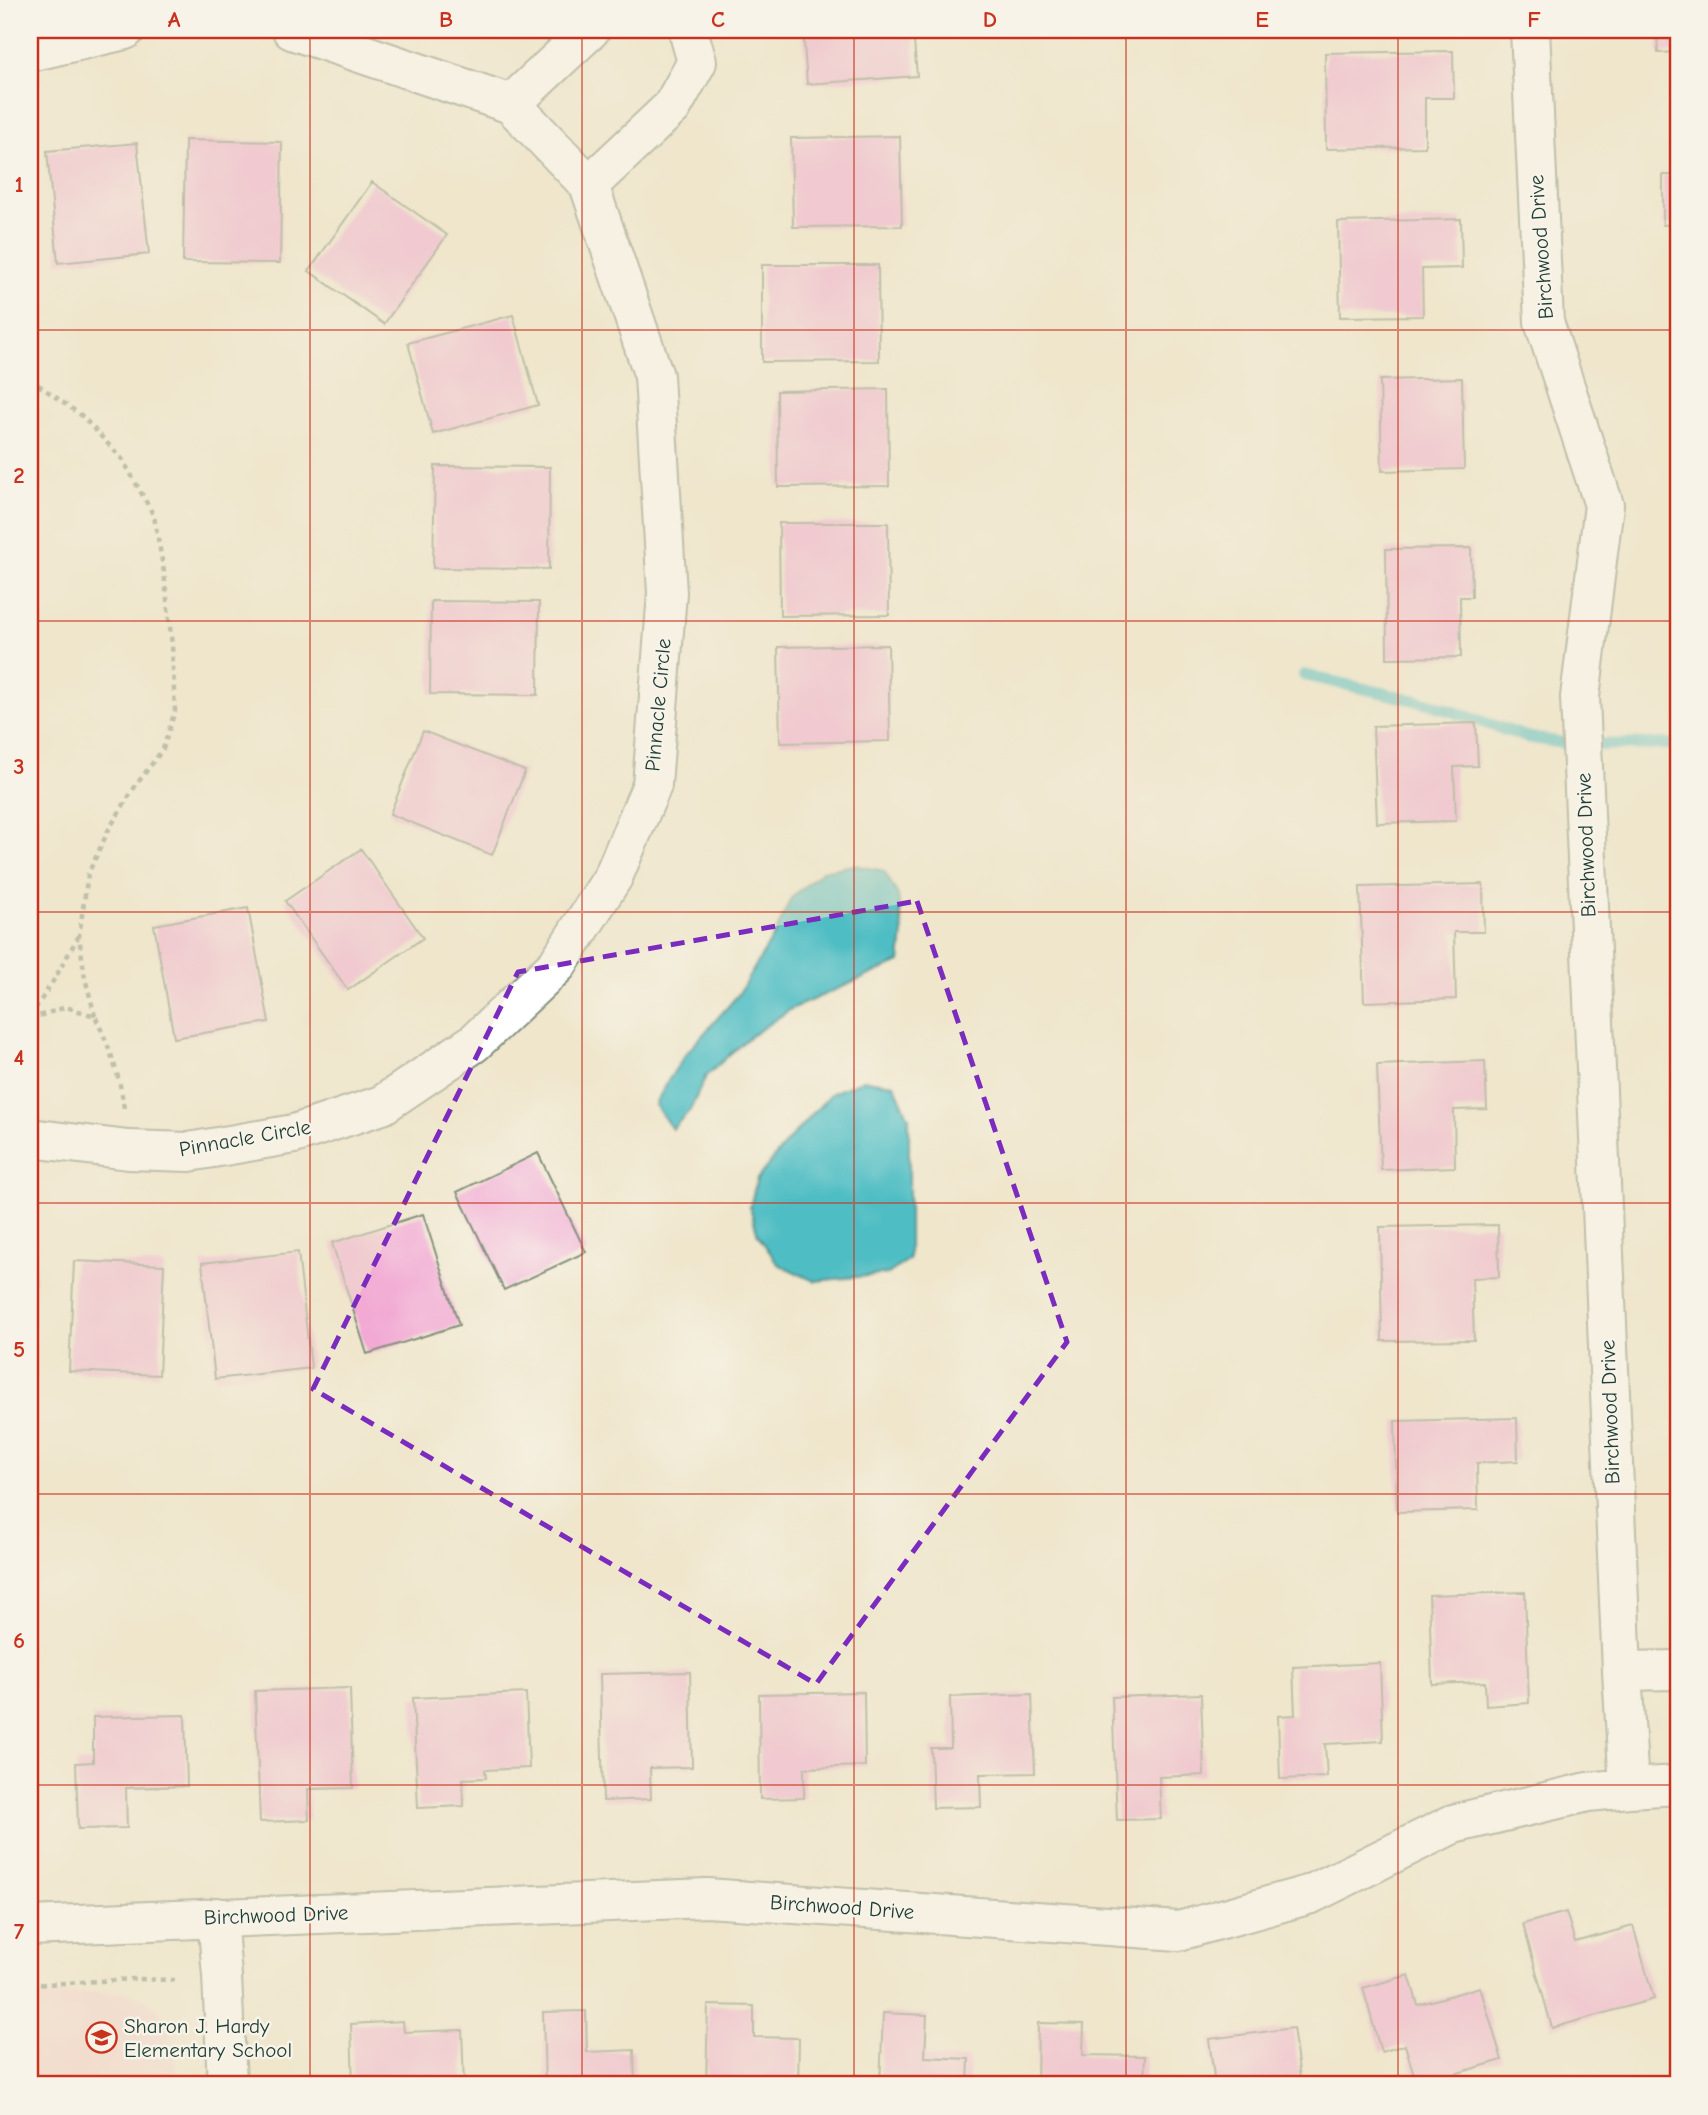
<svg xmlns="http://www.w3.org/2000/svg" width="1708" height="2115" font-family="'Comic Neue',sans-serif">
	<rect width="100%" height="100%" fill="#f7f3e8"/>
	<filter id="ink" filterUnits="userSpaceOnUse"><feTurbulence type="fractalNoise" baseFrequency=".0143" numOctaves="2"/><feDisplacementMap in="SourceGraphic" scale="14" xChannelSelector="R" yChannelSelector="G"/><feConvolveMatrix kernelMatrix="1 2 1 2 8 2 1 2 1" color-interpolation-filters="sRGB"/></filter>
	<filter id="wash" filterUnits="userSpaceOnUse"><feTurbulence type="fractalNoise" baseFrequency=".00686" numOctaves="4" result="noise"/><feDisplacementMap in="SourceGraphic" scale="28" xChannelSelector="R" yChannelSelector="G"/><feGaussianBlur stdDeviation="1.57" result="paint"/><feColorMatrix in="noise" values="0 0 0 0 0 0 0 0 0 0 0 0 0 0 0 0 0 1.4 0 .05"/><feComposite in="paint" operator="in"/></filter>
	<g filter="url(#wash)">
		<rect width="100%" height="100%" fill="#efe6cc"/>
		<path fill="#f7d0cf" d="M117,1991L131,1994L148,2001L158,2009L167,2021L172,2031L174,2044L176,2085H30V1996Z"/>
		<path fill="#50bec4" stroke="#387e7c" stroke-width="2" d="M854,865L884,871L898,895L903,932L900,962L791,1009L748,1038L706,1076L690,1110L672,1129L655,1105L668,1081L685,1055L738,995L776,932L791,898L822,871Z
			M864,1080L894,1084L909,1118V1259L888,1274L814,1281L778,1264L758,1235L750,1207L757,1179L792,1136L832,1093Z"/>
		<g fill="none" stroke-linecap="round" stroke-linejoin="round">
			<path stroke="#50bec4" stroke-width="12" d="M1304,675L1431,704L1526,737L1576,745L1678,744"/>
		</g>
		<g id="blocks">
			<path fill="#f2a9d4" d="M803,30H913L917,76L807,84Z
				M1657,30H1678V52L1658,53Z
				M1453,51L1454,98H1425V147L1326,149L1325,53Z
				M900,136L902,226L793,227L791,138Z
				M185,140L282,142L280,263L183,262Z
				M137,143L149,254L58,263L47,151Z
				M1663,175H1678V224L1663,225Z
				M372,182L447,235L384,324L309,271Z
				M1461,219L1462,268L1422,269L1423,316L1340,317L1338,222Z
				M762,265H878L879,361L762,362Z
				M513,315L538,405L433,434L408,343Z
				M1462,378L1464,469L1382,471L1380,380Z
				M888,389L889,486L778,487L777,391Z
				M435,466L550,467L549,569L433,568Z
				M779,523H888L889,615L780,616Z
				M1471,548L1472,597H1460L1461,657L1387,658L1386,549Z
				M431,601L539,602L538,695L430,694Z
				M888,645L890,741L780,743L778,647Z
				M1476,723L1478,766L1454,767L1456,821L1377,823L1373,726Z
				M423,731L525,771L492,855L390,814Z
				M361,849L423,938L348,990L285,901Z
				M1483,884L1484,932H1454L1456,999L1364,1002L1360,887Z
				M248,908L269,1022L174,1038L154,925Z
				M1485,1061L1487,1109L1454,1110L1455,1167L1381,1170L1377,1065Z
				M538,1153L586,1252L504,1290L457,1192Z
				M423,1214L459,1325L367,1354L332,1243Z
				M1498,1225L1499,1277L1472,1278L1474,1340L1382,1341L1380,1227Z
				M30,1251L36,1252L32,1347L30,1346Z
				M298,1252L311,1368L215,1379L202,1263Z
				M74,1261L164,1265L159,1375L69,1371Z
				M1517,1418L1518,1461L1477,1463L1478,1510L1397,1512L1395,1421Z
				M1525,1592L1529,1703L1486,1706L1485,1682L1432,1684L1429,1595Z
				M1380,1663L1383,1741L1325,1744L1327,1777L1280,1779L1278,1716L1295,1715L1293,1667Z
				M690,1672L692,1767L650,1768L651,1799L603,1801L600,1674Z
				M350,1688L353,1788L308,1789L309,1820L260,1822L255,1691Z
				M864,1692L865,1766L804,1768V1798L760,1799L759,1694Z
				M526,1693L529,1768L485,1770L486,1778L463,1779L464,1806L418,1808L413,1698Z
				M1032,1694L1035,1773L980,1774L981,1807L933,1808L931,1748H951L950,1697Z
				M1201,1694L1204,1775L1159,1777L1161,1819L1117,1820L1112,1697Z
				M185,1715L187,1786L126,1788L127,1828L78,1829L76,1763L93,1762V1717Z
				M1566,1912L1575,1942L1633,1926L1654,1999L1552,2028L1523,1924Z
				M1409,1975L1418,2005L1480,1987L1502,2060L1417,2085L1405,2045L1381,2052L1363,1988Z
				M708,2005L754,2006V2037L799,2038L798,2085H706Z
				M586,2011L587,2052L634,2050L635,2085H545L543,2012Z
				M883,2013L927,2015L925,2057L969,2059L968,2085H880Z
				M403,2021L404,2032L462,2030L464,2085H353L351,2024Z
				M1038,2023L1084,2024L1083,2055L1145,2056L1144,2085H1037Z
				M1293,2028L1301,2085H1215L1209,2039Z"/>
		</g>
	</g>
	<g filter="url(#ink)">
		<use href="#blocks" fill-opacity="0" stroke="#879280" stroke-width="2"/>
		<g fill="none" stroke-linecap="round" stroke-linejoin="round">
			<defs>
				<path id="minor" d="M1530,30L1544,322L1604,505L1580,697L1622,1671L1678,1670
					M30,52L125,30
					M511,104L590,30
					M589,185L672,107L697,62L688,30
					M30,1138L128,1150L189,1152L294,1134L382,1105L474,1043L557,965L613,877L652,785L667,593L654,376L589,185L511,104L292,30
					M1622,1671L1629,1788
					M217,1917L222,1976L227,2085
					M30,1926L707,1898L1179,1931L1311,1894L1453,1824L1588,1792L1629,1788L1678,1785"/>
			</defs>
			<use href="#minor" stroke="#879280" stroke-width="42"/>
			<path stroke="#879280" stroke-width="4.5" stroke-dasharray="5 5" stroke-linecap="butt" d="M30,379L81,415L123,460L154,516L164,572L172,645L175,711L163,749L136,785L109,829L88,874L79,936L85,978L95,1016
				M30,1017L55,978L78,937
				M30,1019L66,1007L95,1016C109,1046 121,1078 124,1110
				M30,1985L135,1979L174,1980"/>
			<use href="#minor" stroke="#fff" stroke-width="38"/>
		</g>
	</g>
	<path d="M0 0H1708V2115H0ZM917,901L1067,1342L816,1684L313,1389L518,972Z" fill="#efe6cc" fill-opacity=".55" fill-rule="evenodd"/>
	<path fill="none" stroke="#7b2cbf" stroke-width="5" stroke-dasharray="14 9" stroke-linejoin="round" d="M917,901L1067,1342L816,1684L313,1389L518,972Z"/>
	<path fill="none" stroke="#c8321e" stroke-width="2" stroke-opacity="0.55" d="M310,30V2085M582,30V2085M854,30V2085M1126,30V2085M1398,30V2085M30,330H1678M30,621H1678M30,912H1678M30,1203H1678M30,1494H1678M30,1785H1678"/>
	<defs>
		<symbol id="school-ring" viewBox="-11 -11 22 22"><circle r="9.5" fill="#f7f3e8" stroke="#c8321e" stroke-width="1.5"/><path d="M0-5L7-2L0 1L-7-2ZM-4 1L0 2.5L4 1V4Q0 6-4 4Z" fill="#c8321e"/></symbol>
	</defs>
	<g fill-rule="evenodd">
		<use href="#school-ring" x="84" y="2020" width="35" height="35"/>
	</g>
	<g text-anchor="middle" stroke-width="5" stroke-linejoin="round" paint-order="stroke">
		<g font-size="21" fill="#1f3d34" stroke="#f7f3e8">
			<text transform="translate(1541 247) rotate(-94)" y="7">Birchwood Drive</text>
			<text transform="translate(658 705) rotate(-85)" y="7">Pinnacle Circle</text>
			<text transform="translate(1586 845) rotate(-92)" y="7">Birchwood Drive</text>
			<text transform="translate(245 1138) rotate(-10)" y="7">Pinnacle Circle</text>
			<text transform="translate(1610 1412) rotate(-92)" y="7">Birchwood Drive</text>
			<text transform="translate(842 1907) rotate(4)" y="7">Birchwood Drive</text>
			<text transform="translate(276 1915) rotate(-2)" y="7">Birchwood Drive</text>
		</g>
		<g font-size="21" fill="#1f3d34" stroke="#f7f3e8" text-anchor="start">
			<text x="124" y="2033">Sharon J. Hardy<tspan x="124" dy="24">Elementary School</tspan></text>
		</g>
	</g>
	<rect width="1708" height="2115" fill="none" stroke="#f7f3e8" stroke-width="77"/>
	<rect x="38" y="38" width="1632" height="2038" fill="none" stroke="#c8321e" stroke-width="2.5"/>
	<g font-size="23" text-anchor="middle" font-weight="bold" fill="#c8321e">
		<text x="174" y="27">A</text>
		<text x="446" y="27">B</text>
		<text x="718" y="27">C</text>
		<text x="990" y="27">D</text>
		<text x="1262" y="27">E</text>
		<text x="1534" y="27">F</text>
		<text x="19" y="192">1</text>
		<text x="19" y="483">2</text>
		<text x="19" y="774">3</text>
		<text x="19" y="1065">4</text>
		<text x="19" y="1357">5</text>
		<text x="19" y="1648">6</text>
		<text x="19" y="1939">7</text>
	</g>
</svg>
